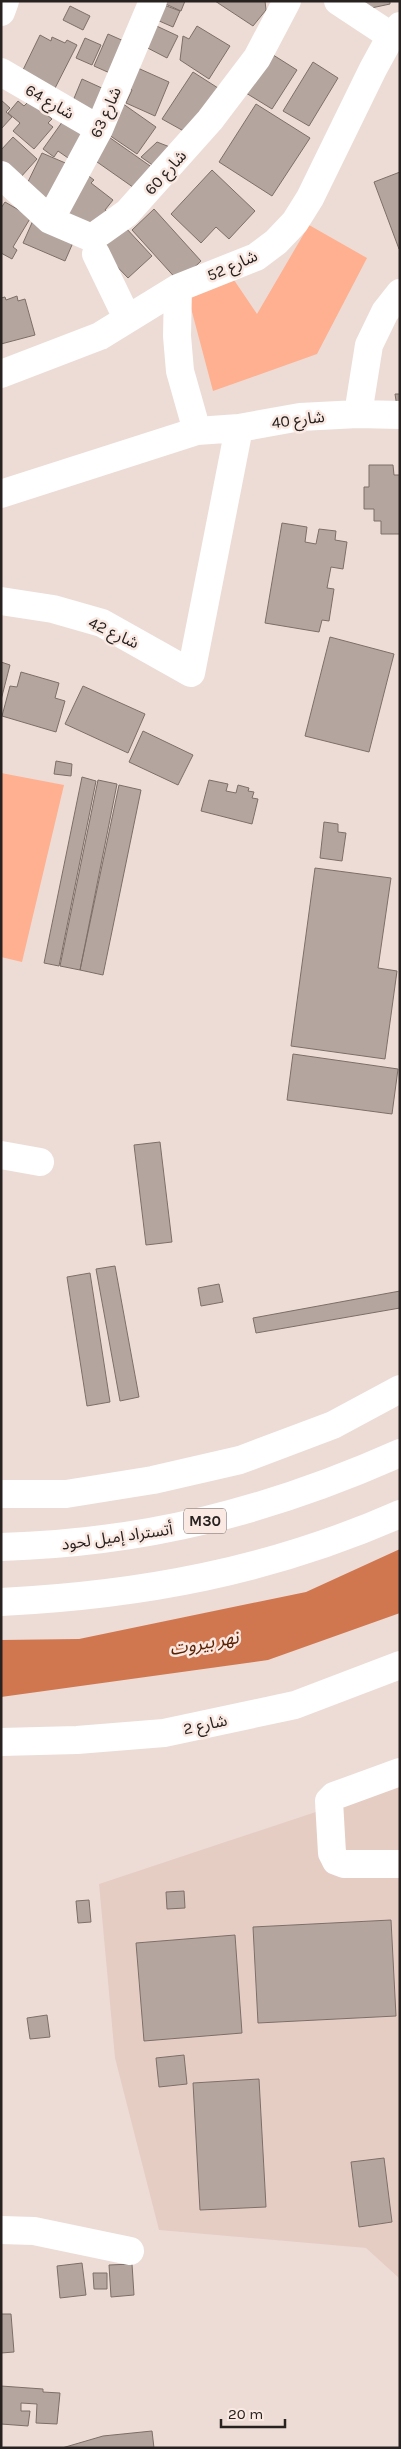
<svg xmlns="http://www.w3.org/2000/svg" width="401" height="2449" font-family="Karla,'Noto Sans Arabic',sans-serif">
	<rect width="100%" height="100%" fill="#eddcd5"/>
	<path fill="#e6cdc4" d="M400,1784V2279L366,2248L159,2230L115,2058L99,1884Z"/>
	<path fill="#feb090" d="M309,225L367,258L317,354L213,391L187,293L234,280L257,314Z
		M1,773L64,785L22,962L1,957Z"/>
	<path fill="#d17750" d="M400,1549V1613L268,1660L1,1697V1640L79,1639L306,1592Z"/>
	<path fill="#b5a59f" stroke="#7d6f68" d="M159,1H185L181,11Z
		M215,1H265L266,10L253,26Z
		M360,1H390V4L362,10Z
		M156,2L180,11L173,27L150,17Z
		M70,6L90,16L83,30L63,20Z
		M148,22L178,36L167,58L138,43Z
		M197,26L230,46L209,79L180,60L183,36L189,39Z
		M108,34L126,42L112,74L94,66Z
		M40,35L51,41L52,37L65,43L67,40L77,45L51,96L21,74Z
		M85,38L101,45L92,65L76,58Z
		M270,53L297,70L272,109L246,93Z
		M313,62L338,78L309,126L283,111Z
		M131,65L169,82L155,116L126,103L132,90L122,85Z
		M193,72L218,88L189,134L162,119Z
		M82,79L104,89L92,118L70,108Z
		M1,100L10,108L6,112L12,117L1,129Z
		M30,100L52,119L48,123L53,127L34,149L13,131L20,123L8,113L18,101L24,106Z
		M119,101L156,127L137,154L109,135Z
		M256,104L310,138L272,196L219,162Z
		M65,118L89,135L71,160L58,151L54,157L43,149Z
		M106,135L153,168L137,190L90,157Z
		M13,137L37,159L20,178L1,166V150Z
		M157,142L175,149L161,171L141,157Z
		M42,153L70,165L50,204L24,190Z
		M212,170L255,211L229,239L216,227L201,243L171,214Z
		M400,172V249H399L374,182Z
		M86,174L94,180L91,183L113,200L105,210L111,214L89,232L56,214Z
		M5,202L31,217L13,247L17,250L12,259L1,253V208Z
		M154,209L201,261L179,282L132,230Z
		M35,216L75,238L65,261L23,243Z
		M125,227L152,256L128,278L101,250Z
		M17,296L18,301L25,299L35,335L1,344V298L5,297L6,300Z
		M395,394H400V407H397Z
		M369,465H393L394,475H400V534H381V521H374V509H364V487H369Z
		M282,523L307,527L305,542L316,544L319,529L336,531L335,540L347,542L343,569L331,567L327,588L334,589L329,621L322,620L319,632L265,623Z
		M330,637L394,654L369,752L305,736Z
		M1,662L10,665L1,700Z
		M21,672L59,683L55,698L65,701L56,732L2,716L10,686L17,687Z
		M83,686L145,714L128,753L65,724Z
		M143,731L193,755L178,785L129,762Z
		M56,761L72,764L71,776L54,774Z
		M82,777L96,781L59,966L44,963Z
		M98,780L117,784L80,970L60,966Z
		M209,780L228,784L226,791L236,793L238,785L249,788L248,791L254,792L252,798L258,799L252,824L201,811Z
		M119,785L141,790L103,975L80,970Z
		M324,822L338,824V832L346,833L342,861L320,858Z
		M315,868L391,878L378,968L397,971L385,1059L291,1046Z
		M293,1054L398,1069L392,1114L287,1100Z
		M160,1142L172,1242L146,1245L134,1145Z
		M115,1266L139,1397L120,1401L96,1269Z
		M90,1273L110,1402L87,1406L67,1277Z
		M219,1284L223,1302L201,1306L198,1288Z
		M400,1291V1308L256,1333L253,1318Z
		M184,1891L185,1908L167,1909L166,1892Z
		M89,1900L91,1922L78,1923L76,1901Z
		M391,1920L396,2016L258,2023L253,1927Z
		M235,1935L242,2033L144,2041L136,1943Z
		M47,2015L50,2037L30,2039L27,2018Z
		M184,2055L187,2084L159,2087L156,2058Z
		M259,2079L266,2207L200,2210L193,2083Z
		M384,2158L392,2222L359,2227L351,2162Z
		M82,2263L86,2295L60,2298L57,2266Z
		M132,2264L134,2295L111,2297L109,2265Z
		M93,2273H107V2289H94Z
		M1,2314H11L14,2352L1,2353Z
		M1,2386L43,2389V2392L60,2393L57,2424L36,2423L37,2404L21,2403V2411H30L28,2426L1,2424Z
		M152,2431L154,2448H62L103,2436Z"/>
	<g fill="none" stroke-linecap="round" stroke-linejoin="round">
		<path stroke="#fff" stroke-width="28" d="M338,1L391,36
			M1,12L5,1
			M1,72L99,129
			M1,175L50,220L92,238L127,213L210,120L257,58L287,1
			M50,220L99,129L153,1
			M96,254L127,318
			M178,288L177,336L180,371L197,431
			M1,374L100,336L178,288L256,257L276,242L295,222L310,198L373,69L391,36L400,26
			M358,414L369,345L385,312L400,293
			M1,494L197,431L239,428L300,417L358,414L400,415
			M1,601L53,609L102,623L191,673L239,428
			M1,1155L40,1162
			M1,1494H66L153,1480L240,1460L333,1425L400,1389
			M1,1742L77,1740L164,1733L295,1705L400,1665
			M400,1772L334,1796L329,1801L332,1853L336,1861L344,1864H400
			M1,2230L34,2231L130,2251"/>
		<path stroke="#fff" stroke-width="28" d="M1,1547C144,1543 270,1511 400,1453
			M1,1602C141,1595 271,1571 400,1514"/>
	</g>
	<g text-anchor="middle" stroke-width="5" stroke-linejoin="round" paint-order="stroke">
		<rect fill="#fae9e2" stroke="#665d5a" stroke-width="1" x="184" y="1508.5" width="42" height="25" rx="4"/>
		<g font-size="15" font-weight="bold" fill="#27211f">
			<text x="205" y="1526">M30</text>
		</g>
		<g font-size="16" fill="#27211f" stroke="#fae9e2">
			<text transform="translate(50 101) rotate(30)" y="6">شارع 64</text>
			<text transform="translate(105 112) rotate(-66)" y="6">شارع 63</text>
			<text transform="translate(165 172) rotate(-48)" y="6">شارع 60</text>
			<text transform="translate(232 265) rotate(-24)" y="6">شارع 52</text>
			<text transform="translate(298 419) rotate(-7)" y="6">شارع 40</text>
			<text transform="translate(114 632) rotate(25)" y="6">شارع 42</text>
			<text transform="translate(117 1536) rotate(-8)" y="6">أتستراد إميل لحود</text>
			<text transform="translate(205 1724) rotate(-12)" y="6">شارع 2</text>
		</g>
		<g font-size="18" font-style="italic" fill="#581f01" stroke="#fae9e2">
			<text transform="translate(204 1643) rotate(-10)" y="6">نهر بيروت</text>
		</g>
	</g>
	<rect width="401" height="2449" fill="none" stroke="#27211f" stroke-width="5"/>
	<path d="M221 2419v8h64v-8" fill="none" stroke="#27211f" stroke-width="2.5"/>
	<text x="228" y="2419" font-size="15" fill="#27211f" stroke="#fae9e2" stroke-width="4" paint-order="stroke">20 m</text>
</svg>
